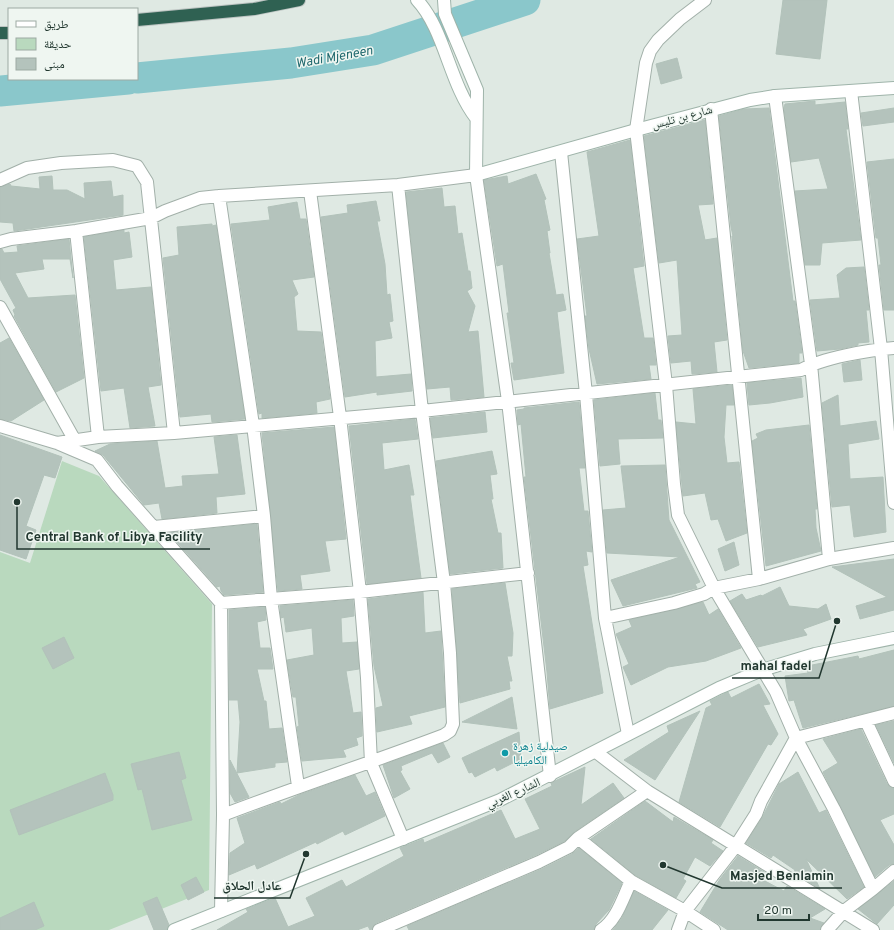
<svg xmlns="http://www.w3.org/2000/svg" width="894" height="930" font-family="Overpass,'Noto Naskh Arabic',sans-serif">
	<rect width="100%" height="100%" fill="#dfe9e3"/>
	<path fill="#b9d9be" d="M62,461L99,476L212,604L209,890L109,930H0V552L30,563Z"/>
	<g fill="none" stroke-linecap="round" stroke-linejoin="round">
		<path stroke="#8ac7cb" stroke-width="31" d="M137,78L291,63L373,50L525,0
			M0,91L128,79"/>
	</g>
	<path fill="#b4c3bc" stroke="#b2c2ba" d="M783,0H827L820,59L776,54Z
		M677,58L682,78L661,84L656,64Z
		M815,101V105L845,102L848,129H846L861,240L822,243L820,265H805L795,191L828,189L819,158L791,162L784,108L785,104Z
		M769,108L793,301H795L802,353H799V363L749,368L743,351L732,236H733L731,227L719,116L744,109Z
		M894,108V122L863,126L861,113Z
		M705,120L713,204L698,205L705,240L717,238L727,340L714,342L717,372L692,374L691,361L671,363L668,336L682,335L677,260L659,263L644,136Z
		M630,140L644,266L633,268L644,338H653L656,365H649L651,379L597,384L589,349L585,316H587L577,239L599,236L587,152Z
		M894,159V310H884L879,265H881L878,238H876L867,162Z
		M536,174L546,199L544,200L550,230L547,231L550,253H549L556,295L563,294L566,310L557,312L564,373L514,380L511,363H514L507,313H509L503,264L497,266L484,180L507,176L508,184Z
		M52,176L53,190H67L85,199L84,183L111,181L113,197L123,195V215L14,231L13,223L0,222V187L10,184L11,186L40,189L39,177Z
		M442,188L444,207L455,206L458,234L462,233L468,271H470L472,288L467,291L475,306L468,332L478,331L484,397L451,400L450,387L427,389L406,192Z
		M376,201L380,221H377L385,264L387,295L390,294L393,321L389,322L392,338L375,341L376,377L411,374L412,391L377,395V392L345,397L321,217L348,213L347,205Z
		M297,202L300,219H306L314,277L292,280L298,294L294,297L297,331L321,332L330,399L316,402L317,413L262,418V413L259,414L231,224L270,220L268,207Z
		M212,224V226L216,225L245,419L212,422L211,414L180,417L163,258L179,255L177,227Z
		M124,230V233L129,232L132,257L113,260L116,290L151,287L161,385L148,387L155,426L130,428L124,388L101,391L84,237Z
		M69,239L73,278L70,259H42L44,269L15,273L28,298L75,295L84,378L56,392L14,316L15,315L13,310L16,308L0,279V249H2L4,253L18,252L17,246Z
		M864,267L869,310H866L869,342L858,343V345L840,349L817,351L810,300L840,298L837,275L846,268Z
		M9,338L44,400L11,421L0,419V343Z
		M860,360L862,380L844,382L842,364Z
		M801,378L803,397L770,403L749,405L747,383Z
		M732,385L734,405H726L724,437L727,463L739,462L747,533L726,541L718,519L711,520L705,493L683,496L676,422L696,424L693,389Z
		M655,393L658,420H661L663,438L618,439L620,464L600,466L594,400Z
		M838,395L840,426L876,421L879,439L848,444L850,479L883,477L886,532L854,537L850,505L832,507L822,403Z
		M579,402L585,468H579L584,511H588L592,552L586,551L588,565L583,566L603,693L550,709L547,672L524,477H526L521,424L518,425L517,410L524,409V408Z
		M485,412L487,432L433,438L430,418Z
		M415,419L418,439L382,443L384,470L409,465L414,495H410L421,578L367,584L349,426Z
		M809,425L817,509H815L816,528L821,551L766,566L752,441L758,438L756,434L766,430Z
		M334,427L346,539L325,541L330,571L300,575L302,589L278,591L262,433Z
		M0,435L62,457L55,478L44,475L26,526L36,530L26,559L0,550Z
		M237,435L245,494L216,497L217,513L162,519L159,503L144,505L103,455L95,451L110,444L157,441L165,488L183,486L182,476L219,474L214,437Z
		M492,451L497,474L490,475L493,499H491L498,533H501L503,568L450,574L436,461Z
		M665,465L669,520L700,582L695,584L697,588L623,606L611,580L680,557L607,553L603,510L626,508L621,466Z
		M257,524L263,592L224,595L221,591L220,586L217,587L169,533Z
		M734,542L739,565L725,571L718,549Z
		M894,559V610L860,619L856,606L887,597L832,567Z
		M505,583L513,633L512,656H507L512,681H509L510,689L460,703L452,589Z
		M780,587L789,606L818,609L826,604L831,619L803,629L807,635L758,647L730,601L742,594L746,600L761,595L762,596Z
		M423,592L425,633L441,631L445,707L409,716L412,724L377,732L376,708L383,706L374,666L368,599Z
		M353,600L354,616L341,618L342,643L357,642L359,669L346,671L353,713L361,712L362,736L356,738L358,745L343,750L346,757L302,761L297,727L299,726L296,697H293L287,660L314,655L312,628L286,632L284,617L281,618L280,606Z
		M703,602L709,615L718,609L741,648L706,661L668,667L631,685L623,667L629,664L616,634L632,627L629,620Z
		M265,607L266,620L257,622L260,648H270L273,669H257L264,701H266L269,729L282,728L287,762L275,763V767L237,773L240,722L238,700H229V610Z
		M64,637L74,658L53,669L42,648Z
		M894,650V706L803,728L794,700L789,701L785,676L808,673L807,666L858,656L859,659Z
		M759,684L770,704L763,705L778,734L771,745L768,744L720,827L679,802L706,708L712,705L710,701L728,692L731,698Z
		M512,697L517,729L462,722Z
		M700,711L655,780L624,760L669,732L667,726Z
		M894,721V763L876,725Z
		M861,729L887,784L894,788V814L880,820L894,845V864L889,865L875,877L823,772L838,763L823,739Z
		M519,732L521,759L497,771L495,767L475,777L472,772L469,773L462,758Z
		M443,743L450,757L438,763L432,753L401,766L402,770L400,771L410,789L394,798L383,765Z
		M179,752L186,778L181,780L192,820L152,830L142,789L138,790L131,764Z
		M230,760L249,797L235,802L230,793Z
		M585,767L581,805L613,783L624,798L574,832L565,841L536,855L376,923L372,929L370,930L368,926L357,930H217L248,912L246,909L275,898L288,927L315,916L306,898L342,880L346,887L404,856L400,848L423,839L424,843L501,810L515,839L540,829L525,799L552,786L551,783L557,780Z
		M798,772L819,813L826,810L864,887L847,899L806,859L820,889L794,872L795,870L773,855L771,858L746,843L762,818L779,784Z
		M105,773L113,795V800L19,835L10,810Z
		M355,775L366,796L375,792L385,816L345,835L343,831L317,844L316,842L257,869L255,864L229,875L230,853L245,843L237,818L280,802L281,804L299,795Z
		M645,801L673,822L674,817L713,840L711,843L723,851L710,866L695,857L683,879L686,881L676,898L635,875L591,839Z
		M579,848L622,883L609,910L596,924L594,930H409L407,926L542,869L572,854Z
		M738,856L764,872L761,879L784,891L787,886L825,909L810,918L824,923L820,930H728L700,912L720,879Z
		M196,877L204,892L188,900L181,885Z
		M894,881V905L877,924L858,909Z
		M634,891L668,910L652,930H613L622,918Z
		M157,897L169,925L167,930H154L143,903Z
		M34,902L44,926L35,930H0V918Z"/>
	<g fill="none" stroke-linecap="round" stroke-linejoin="round">
		<defs>
			<path id="street" d="M705,0L680,19L658,40L650,51L646,63L636,130L666,385L674,484L678,515L714,588L776,692L796,738L834,809L873,889L894,871
				M851,91L881,349L894,503
				M775,96L811,364L829,559
				M711,109L759,579
				M561,152L586,394L605,618L628,734
				M0,180L27,168L61,163L113,160L137,166L147,182L174,433
				M310,191L340,417L360,592L367,678L371,763L403,839
				M76,231L98,437
				M0,242L11,239L76,231L151,218L165,211L200,198L219,196
				M0,307L74,439
				M0,426L57,443L97,460L117,486L221,603L223,815L221,911
				M57,443L98,437L174,433L422,411L801,370C822,358 868,350 894,348
				M154,527L264,516
				M221,603L360,592L528,573
				M605,618L674,603L704,594L714,588L759,579L829,559L894,548
				M866,721L894,781
				M596,752L647,791L873,930
				M298,786L271,599L264,516L253,425L219,196L398,185L476,175L508,401L550,776
				M223,815C296,787 370,763 444,735L450,731L453,724L450,653L444,583L422,411L398,185
				M578,838L647,791
				M379,930L539,862L569,847L578,838L631,881
				M601,930C617,920 623,897 631,881L685,911L714,930
				M678,930L685,911L735,847L756,814L761,801L796,738L894,713
				M827,930L844,911L873,889"/>
			<path id="secondary" d="M417,0C445,30 449,83 476,118
				M444,0L445,14L477,90L476,175L636,130L750,100L775,96L894,88
				M174,930L500,800L719,688L762,670L815,654L894,638"/>
			<path id="highway" d="M137,20L254,9L299,0
				M0,33H9"/>
		</defs>
		<use href="#street" stroke="#a2b0a9" stroke-width="14"/>
		<use href="#secondary" stroke="#9fb4aa" stroke-width="14"/>
		<use href="#highway" stroke="#bcc3c1" stroke-width="14"/>
		<use href="#street" stroke="#fff" stroke-width="12"/>
		<use href="#secondary" stroke="#fff" stroke-width="12"/>
		<use href="#highway" stroke="#2f6152" stroke-width="12"/>
	</g>
	<circle fill="#0f9aa8" stroke="#eff6f1" stroke-width="1.5" cx="505" cy="753" r="4"/>
	<g text-anchor="middle" stroke-width="3" stroke-linejoin="round" paint-order="stroke">
		<g font-size="12" fill="#21372f" stroke="#eff6f1">
			<text transform="translate(682 117) rotate(-15)" y="4">شارع بن تليس</text>
			<text transform="translate(513 793) rotate(-24)" y="4">الشارع الغربي</text>
		</g>
		<g font-size="12" fill="#0d838f" stroke="#eff6f1" text-anchor="start">
			<text x="513" y="750">صيدلية زهرة<tspan x="513" dy="14">الكاميليا</tspan></text>
		</g>
		<g font-size="13" font-style="italic" fill="#20696e" stroke="#eff6f1">
			<text transform="translate(334 56) rotate(-10)" y="5">Wadi Mjeneen</text>
		</g>
	</g>
	<path fill="none" stroke="#21372f" stroke-width="1.5" d="M17 502L17 549H210M837 621L819 678H732M663 865L722 888H842M306 854L290 898H214"/>
	<g fill="#21372f" stroke="#eff6f1" stroke-width="1.5">
		<circle cx="17" cy="502" r="4"/>
		<circle cx="837" cy="621" r="4"/>
		<circle cx="663" cy="865" r="4"/>
		<circle cx="306" cy="854" r="4"/>
	</g>
	<g font-size="13" text-anchor="middle" font-weight="bold" fill="#21372f" stroke="#eff6f1" stroke-width="3" stroke-linejoin="round" paint-order="stroke">
		<text x="114" y="541">Central Bank of Libya Facility</text>
		<text x="776" y="670">mahal fadel</text>
		<text x="782" y="880">Masjed Benlamin</text>
		<text x="252" y="890">عادل الحلاق</text>
	</g>
	<rect x="8" y="8" width="130" height="72" fill="#eff6f1" stroke="#9daaa3"/>
	<rect x="16" y="21" width="20" height="6" fill="#ffffff" stroke="#9daaa3"/>
	<text x="44" y="28" font-size="12" fill="#21372f">طريق</text>
	<rect x="16" y="38" width="20" height="12" fill="#b9d9be" stroke="#9daaa3"/>
	<text x="44" y="48" font-size="12" fill="#21372f">حديقة</text>
	<rect x="16" y="58" width="20" height="12" fill="#b4c3bc" stroke="#9daaa3"/>
	<text x="44" y="68" font-size="12" fill="#21372f">مبنى</text>
	<path d="M758 914v6h51v-6" fill="none" stroke="#21372f" stroke-width="2"/>
	<text x="764" y="914" font-size="12" fill="#21372f" stroke="#eff6f1" stroke-width="3" paint-order="stroke">20 m</text>
</svg>
